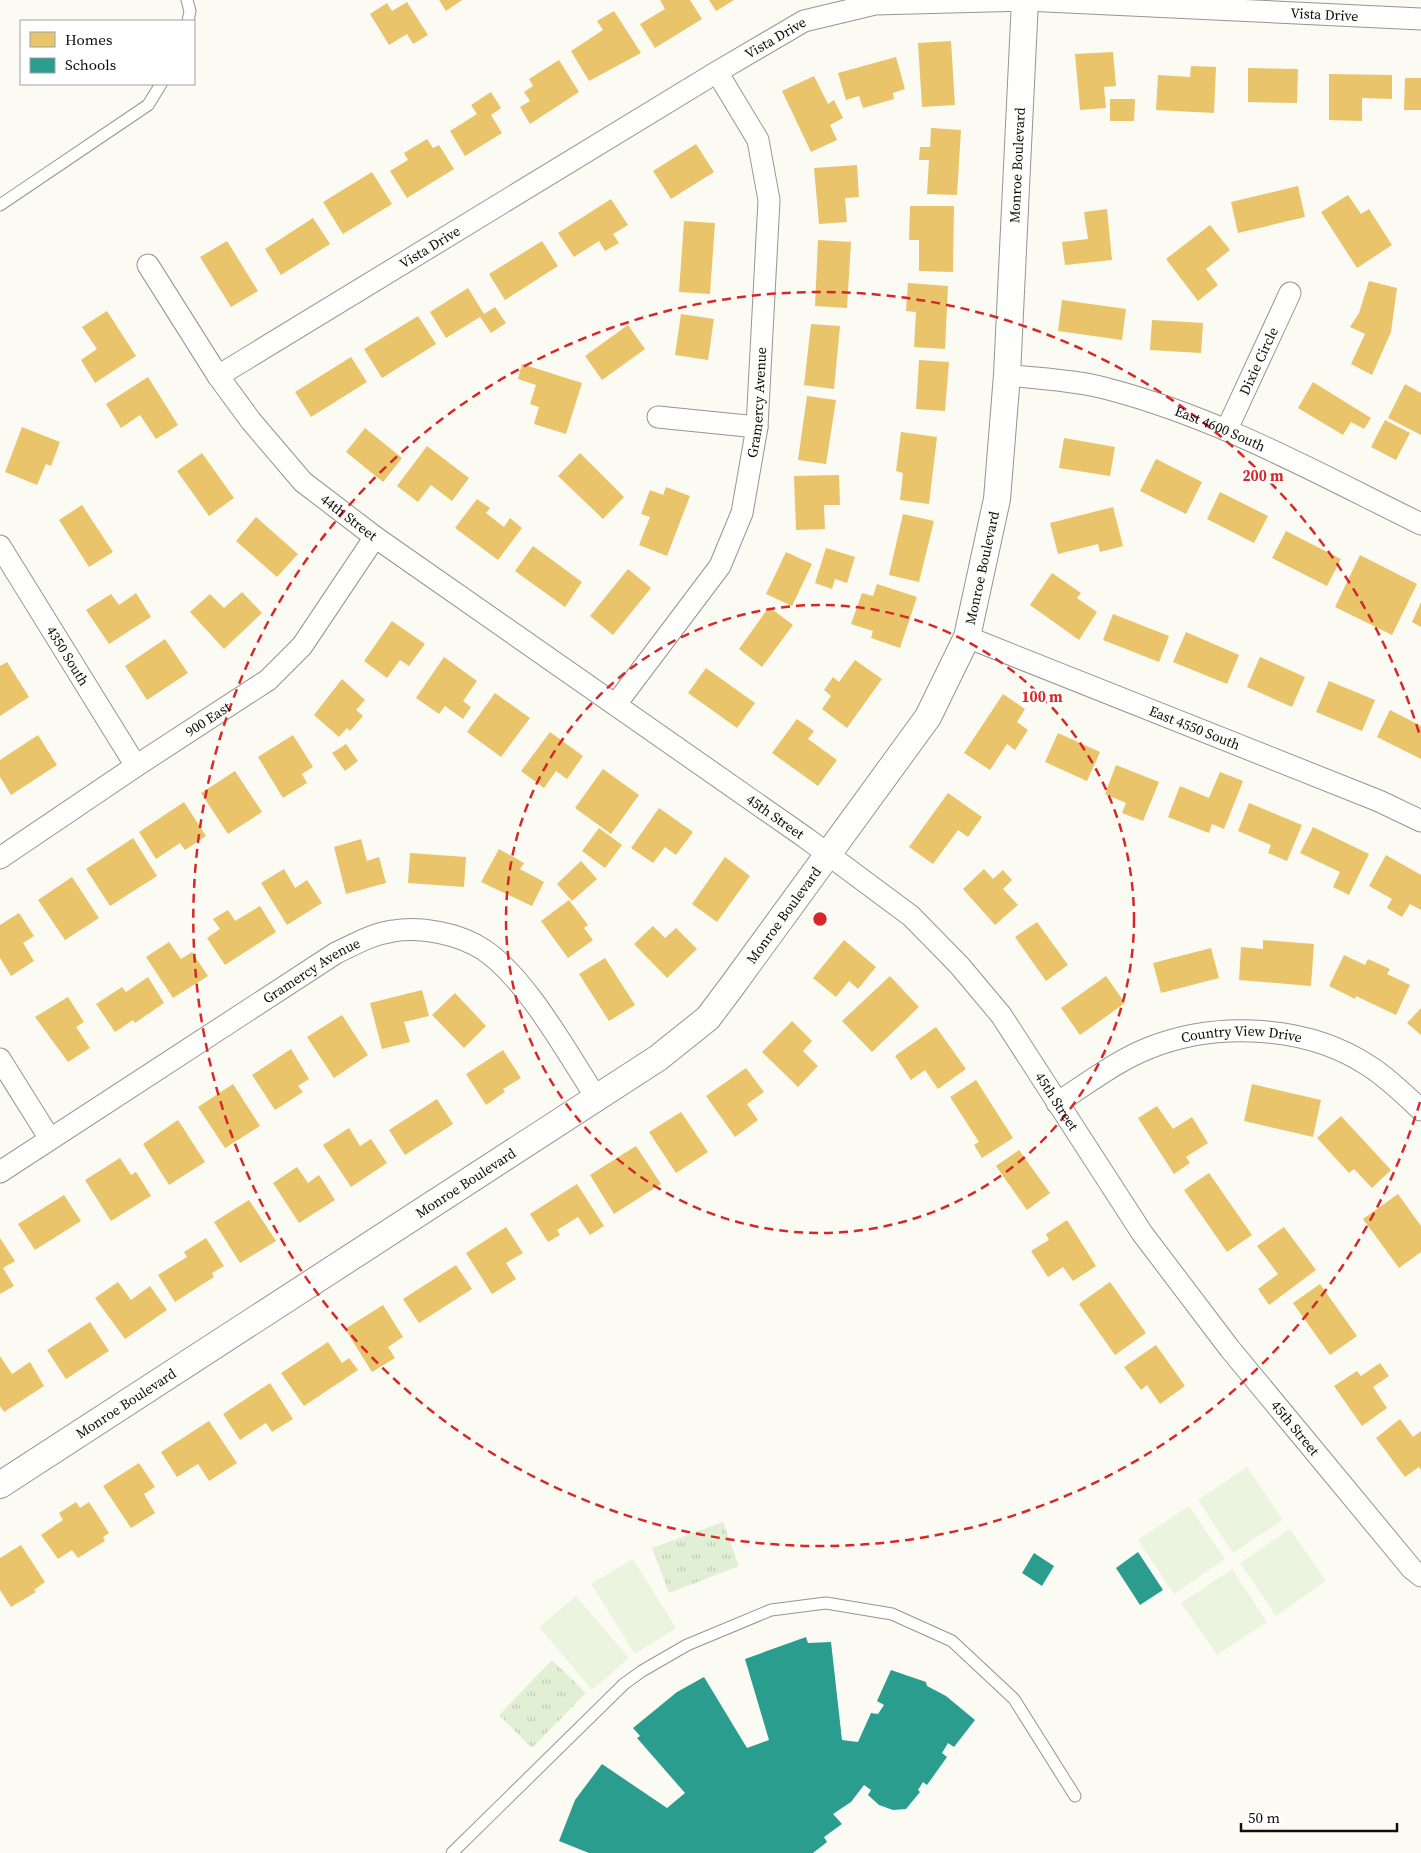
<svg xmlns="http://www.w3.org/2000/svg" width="1421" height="1853" font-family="'Source Serif 4',serif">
	<defs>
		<pattern id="park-tufts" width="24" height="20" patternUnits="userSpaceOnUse" patternTransform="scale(1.25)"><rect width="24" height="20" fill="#e1f0d5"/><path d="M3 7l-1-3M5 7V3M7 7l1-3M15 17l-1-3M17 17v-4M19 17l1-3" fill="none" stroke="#c0cdb6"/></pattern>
	</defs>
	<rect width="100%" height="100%" fill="#fbfbf4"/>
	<path fill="url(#park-tufts)" d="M723,1522L739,1566L669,1593L652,1548Z
		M552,1660L586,1693L532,1748L499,1715Z"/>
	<path fill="#eaf4df" d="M1247,1467L1283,1520L1233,1553L1198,1500Z
		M1189,1506L1225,1559L1174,1594L1138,1540Z
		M1290,1529L1326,1581L1276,1616L1240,1563Z
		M633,1559L676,1628L635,1654L591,1584Z
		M1232,1569L1267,1622L1217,1655L1181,1603Z
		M576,1596L629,1658L592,1690L539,1627Z"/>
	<path fill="#e9c46a" d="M439,0H462L446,11Z
		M660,0H690L702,19L655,48L640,24L665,9Z
		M709,0H734L716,11Z
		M407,2L428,35L413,44L407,34L389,45L370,14L387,3L392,11Z
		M614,11L641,53L589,81L571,51L603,30L597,21Z
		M951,41L955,105L922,107L918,43Z
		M1113,52L1116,86L1104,87L1106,108L1080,110L1075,54Z
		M896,57L905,89L893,93L894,99L863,108L859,96L846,100L838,73Z
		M559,60L579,92L530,124L520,107L530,101L524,92L533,86L529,79Z
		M1191,66L1216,67L1214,113L1156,110L1158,75L1190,77Z
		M1248,68L1298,69L1297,103L1248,102Z
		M1329,74L1392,75V99L1362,98V121L1329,120Z
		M814,76L828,104L834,100L843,118L830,125L837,140L811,152L782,91Z
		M1405,78H1421V110H1404Z
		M491,92L501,108L491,115L502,133L465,156L450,131L477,114L471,105Z
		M1110,99H1135L1134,121H1110Z
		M931,128L961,130L957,195L927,194L929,160H919L920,147H930Z
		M427,139L433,148L439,145L454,169L407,198L390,171L408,160L404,153Z
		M696,144L714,172L671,199L653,171Z
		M857,165L859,197L845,198L847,222L819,224L814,168Z
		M372,172L392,204L343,234L323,202Z
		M1298,186L1305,217L1238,233L1231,202Z
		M1348,195L1361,214L1369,209L1392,245L1357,268L1321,212Z
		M611,199L628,225L613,234L619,243L605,251L599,241L574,257L558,233Z
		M910,206H954L953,272L919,271V240H909Z
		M1107,209L1112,260L1065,265L1062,242L1088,239L1084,212Z
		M313,218L330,244L281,275L265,249Z
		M684,221L715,223L710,294L679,292Z
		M1210,225L1230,250L1206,269L1218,285L1198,301L1166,259Z
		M818,240L851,242L847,308L815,306Z
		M227,241L258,291L231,307L200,257Z
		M542,241L558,266L505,300L489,274Z
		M1369,281L1397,288L1391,332L1372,375L1351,364L1365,334L1350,327L1359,313Z
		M908,283L948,286L945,349L914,347L916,312L906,311Z
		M468,288L484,314L495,307L506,323L491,333L480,317L446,338L430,312Z
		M1062,300L1126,309L1122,340L1058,331Z
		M107,311L136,356L95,383L81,360L97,349L82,327Z
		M681,314L714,319L708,360L675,355Z
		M418,316L436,344L382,378L364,349Z
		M1152,320L1203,323L1201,353L1150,350Z
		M811,324L840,326L834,389L804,385Z
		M628,325L645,349L602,380L585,356Z
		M351,357L367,382L311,417L295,392Z
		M919,360L949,362L945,411L916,409Z
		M522,364L582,383L566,434L534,424L539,407L530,404L536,385L518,379Z
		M148,377L178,425L156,439L140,415L121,428L106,404Z
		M1313,382L1371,418L1364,429L1351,422L1343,435L1298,408Z
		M1405,384L1421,393V435L1388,418Z
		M807,396L836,400L826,464L798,460Z
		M1385,420L1410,433L1396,460L1371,447Z
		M22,427L60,442L51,466L46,464L37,485L5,472Z
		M365,428L402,458L383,482L346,452Z
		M901,432L937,437L929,504L900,500L903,473L896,471Z
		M1064,438L1115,447L1110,476L1059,468Z
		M427,446L469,478L452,501L431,485L418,502L397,486Z
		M202,453L234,498L209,516L177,471Z
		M580,453L624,497L603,519L558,476Z
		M1156,459L1202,482L1186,514L1140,491Z
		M839,475L840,505H824L825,529L796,530L794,476Z
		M666,487L690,496L667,556L639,545L650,517L641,514L650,490L663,495Z
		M1220,492L1268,516L1254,543L1207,519Z
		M477,499L490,508L486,513L504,527L510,518L522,528L498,560L455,528Z
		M82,505L113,552L89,567L59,520Z
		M1113,507L1123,546L1100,552L1098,544L1058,554L1050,523Z
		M903,514L934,521L919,582L889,575Z
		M256,517L298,554L277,577L236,541Z
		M1286,531L1341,559L1327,586L1272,558Z
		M533,546L582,582L565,607L515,571Z
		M826,548L855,557L847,583L835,579L832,589L815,583Z
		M786,552L812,564L792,606L766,594Z
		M1360,555L1417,584L1392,635L1335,607Z
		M628,569L651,588L613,635L590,616Z
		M1052,573L1081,593L1077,598L1097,612L1079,640L1030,605Z
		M877,584L917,597L900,648L871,638L873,631L851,624L862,593L873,596Z
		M242,592L262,613L224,649L190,612L210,594L224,608Z
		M136,593L151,617L109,644L86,610L111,594L119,605Z
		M1421,602V627L1412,622Z
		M769,607L793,625L762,667L739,649Z
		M1113,614L1169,636L1159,662L1103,640Z
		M392,621L425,644L409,666L400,660L387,678L364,661Z
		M1186,632L1239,655L1227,684L1173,662Z
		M165,639L188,673L147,700L125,666Z
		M444,657L477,681L463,701L471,707L463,719L445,706L439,714L416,698Z
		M1260,657L1305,677L1292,707L1247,687Z
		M855,660L882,679L847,728L822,709L831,696L824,690L833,677L839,682Z
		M7,662L29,697L0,716V666Z
		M706,668L755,703L737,728L688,693Z
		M342,679L365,700L356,710L363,716L350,731L347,728L339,737L314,715Z
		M1329,681L1375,700L1362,731L1316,712Z
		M495,693L530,718L501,757L467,732Z
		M1003,694L1025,709L1017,722L1028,730L1015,750L1007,744L990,770L964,753Z
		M1390,710L1421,726V759L1377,737Z
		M797,719L814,731L808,739L837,760L818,786L772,753Z
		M550,732L583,756L567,779L556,771L544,788L521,771Z
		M1058,733L1100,752L1087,781L1045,762Z
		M38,735L57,765L11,795L0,777V760Z
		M293,735L313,767L302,774L307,783L283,798L258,757Z
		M346,744L358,761L345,771L332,753Z
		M1116,765L1159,782L1143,821L1122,813L1126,803L1105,794Z
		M603,769L639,795L611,834L575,808Z
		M235,771L262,812L228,834L201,793Z
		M1220,772L1243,781L1224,829L1212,824L1209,833L1168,817L1180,786L1209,798Z
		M948,793L982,817L968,837L958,830L933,864L909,847Z
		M184,802L206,836L185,850L180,843L156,859L139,832Z
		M1249,803L1302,825L1287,861L1268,853L1271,845L1238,831Z
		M659,808L693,832L676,855L665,847L653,863L631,848Z
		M1313,827L1369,854L1349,895L1333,887L1340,872L1300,853Z
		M599,828L622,845L605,868L582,851Z
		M133,838L157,876L110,906L86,869Z
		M361,839L367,861L379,857L386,883L346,894L334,847Z
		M499,849L524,863L520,869L544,882L532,906L481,882Z
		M410,853L466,857L464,887L408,883Z
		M1386,855L1421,875V910L1410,904L1402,917L1387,908L1392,899L1369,886Z
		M725,857L750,876L717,922L692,904Z
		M581,861L597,879L572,901L557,884Z
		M284,869L295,888L307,880L322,903L287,925L261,883Z
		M984,869L993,879L1003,870L1012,880L1003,889L1018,905L995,925L963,889Z
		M72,877L99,918L65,940L38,900Z
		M569,900L588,925L584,928L593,940L568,958L541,921Z
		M260,906L276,932L225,965L207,938L220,929L213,919L228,910L235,921Z
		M19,913L34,936L23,943L34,961L11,976L0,958V925Z
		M1037,922L1068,965L1046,981L1015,937Z
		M653,926L665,938L676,928L697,949L667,978L634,944Z
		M844,940L876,967L858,989L849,981L836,997L813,978Z
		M1263,940L1314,944L1311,986L1239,980L1241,947L1263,949Z
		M169,942L181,959L192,952L208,976L173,998L146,957Z
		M1211,948L1219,978L1161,993L1153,963Z
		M1344,955L1365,965L1368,959L1390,969L1387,974L1410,985L1396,1015L1356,996L1355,999L1329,986Z
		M605,958L635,1005L609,1021L579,974Z
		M890,976L919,1007L872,1052L842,1021Z
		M1106,976L1125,1003L1080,1035L1061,1008Z
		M148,977L164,1003L135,1023L133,1020L115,1032L96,1004L122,987L126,992Z
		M422,990L429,1016L404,1022L410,1042L382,1049L370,1003Z
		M455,993L486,1026L464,1048L432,1015Z
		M68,997L84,1022L76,1027L90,1048L68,1062L35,1017Z
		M1421,1008V1035L1407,1023Z
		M342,1015L368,1055L334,1078L307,1037Z
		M792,1021L812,1041L803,1051L818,1066L798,1087L762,1052Z
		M936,1027L966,1069L938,1089L925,1070L911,1080L895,1056Z
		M291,1049L309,1079L298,1086L303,1092L275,1110L252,1075Z
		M503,1050L521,1078L503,1089L505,1092L486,1105L466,1074Z
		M746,1068L764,1092L747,1104L758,1120L735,1137L706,1096Z
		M976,1080L1013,1138L982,1158L974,1145L979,1142L950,1097Z
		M233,1084L260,1126L225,1148L198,1107Z
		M1252,1084L1321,1100L1313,1137L1244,1121Z
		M437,1099L453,1124L405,1155L389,1130Z
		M1157,1106L1173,1129L1192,1117L1208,1143L1186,1157L1190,1163L1174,1174L1138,1118Z
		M681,1112L708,1152L676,1173L649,1132Z
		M1341,1116L1391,1170L1372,1188L1354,1169L1349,1173L1317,1138Z
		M178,1120L205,1162L169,1185L143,1144Z
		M349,1128L360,1146L371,1139L387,1163L351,1187L323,1145Z
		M636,1146L661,1184L614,1214L590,1175Z
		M1019,1150L1050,1193L1027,1210L996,1166Z
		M120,1158L131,1175L136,1172L151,1196L111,1221L85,1180Z
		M297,1167L308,1183L319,1175L335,1200L299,1223L273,1183Z
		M1209,1173L1252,1235L1227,1252L1184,1190Z
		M577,1184L604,1226L590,1235L578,1217L557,1230L560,1235L548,1242L530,1214Z
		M1398,1194L1421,1226V1252L1399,1268L1363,1219Z
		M64,1195L81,1221L35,1250L18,1224Z
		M249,1200L276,1241L240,1263L214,1222Z
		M1067,1220L1096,1266L1073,1281L1063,1267L1048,1277L1031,1251L1049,1240L1046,1234Z
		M506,1227L523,1253L506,1263L516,1279L492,1294L466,1253Z
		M1284,1227L1316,1270L1269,1305L1258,1289L1278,1274L1257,1246Z
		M0,1238L15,1261L3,1268L14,1286L0,1294Z
		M206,1238L224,1266L212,1273L214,1277L175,1302L158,1275L187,1257L184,1252Z
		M456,1265L472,1289L419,1323L403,1299Z
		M118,1282L131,1300L150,1286L167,1310L125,1339L95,1298Z
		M1110,1282L1146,1333L1115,1355L1079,1304Z
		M1320,1284L1357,1336L1330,1355L1293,1303Z
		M383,1305L403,1337L388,1347L395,1358L372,1372L345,1329Z
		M90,1322L109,1351L66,1379L47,1350Z
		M328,1342L342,1363L349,1358L358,1370L304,1406L281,1373Z
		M1156,1345L1185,1386L1160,1404L1147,1385L1141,1390L1124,1367Z
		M0,1356L12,1374L30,1362L44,1386L4,1412L0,1406Z
		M1380,1363L1389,1376L1373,1387L1387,1408L1362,1426L1334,1386L1357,1371L1361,1376Z
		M270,1383L293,1419L272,1432L266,1423L240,1440L223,1414Z
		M1400,1419L1413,1437L1421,1431V1470L1419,1467L1405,1477L1376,1438Z
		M209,1421L237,1463L209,1481L198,1464L177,1477L161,1452Z
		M139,1463L155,1487L144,1494L155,1513L131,1528L103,1486Z
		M76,1502L80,1508L89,1502L109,1533L103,1537L105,1541L78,1558L72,1550L58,1559L41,1535L63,1520L59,1513Z
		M21,1545L45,1582L34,1590L36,1592L11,1607L0,1590V1558Z"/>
	<path fill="#2a9d8f" d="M1138,1552L1163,1590L1140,1605L1116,1568Z
		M1034,1553L1054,1566L1042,1586L1022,1573Z
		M806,1637L808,1643L831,1642L842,1740L858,1742L871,1713L878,1714L884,1705L877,1701L891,1670L926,1682L927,1686L946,1696L975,1720L954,1747L948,1743L942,1753L947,1757L927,1785L923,1782L918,1790L920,1792L906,1809L893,1810L879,1805L868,1795L871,1790L864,1785L851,1802L833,1814L842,1824L824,1837L827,1842L813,1853H589L559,1841L575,1800L602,1764L667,1808L685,1793L637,1738L640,1736L633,1728L677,1692L704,1677L747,1748L769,1740L745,1659Z"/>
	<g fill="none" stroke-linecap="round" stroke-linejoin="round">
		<defs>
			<path id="service" d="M187,0L190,11L188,21
				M0,205L148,105L161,84
				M452,1853L624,1684L642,1671L687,1645L771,1610L826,1603L892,1614L952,1641L1014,1699L1075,1796"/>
			<g id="minor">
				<path id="s1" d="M148,265L218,376L251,421L303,482L375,537L806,838L911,916L959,965L1001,1015L1142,1233L1230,1349L1412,1569L1421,1576"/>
				<path id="s2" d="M1007,375C1040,379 1076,380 1108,389C1219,418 1319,474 1421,524"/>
				<path id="s3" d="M218,376L717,72L804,21L875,4L1025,0L1421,19"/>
				<path d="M658,417L757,427"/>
				<path id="s4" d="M1227,429L1290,293"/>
				<path id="s5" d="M0,546L136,766"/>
				<path id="s6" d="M967,637L1379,801L1421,821"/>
				<path id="s7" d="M616,704L720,566L742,513L757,427L769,200L758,140L717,72"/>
				<path id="s8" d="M0,858L136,766L268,680L302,646L375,537"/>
				<path d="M0,1059L50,1139"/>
				<path id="s9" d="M1057,1103C1087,1084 1116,1061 1149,1048C1217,1021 1307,1025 1369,1066C1388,1078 1405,1095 1421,1110"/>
				<path id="s10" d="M0,1172L336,953C355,944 372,934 393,931C421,926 460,934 484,950C527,979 567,1053 596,1097"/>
			</g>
			<g id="tertiary">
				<path id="s11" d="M0,1485L658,1058L708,1018L732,986L928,717L967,637L997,499L1007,375L1025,0"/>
			</g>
		</defs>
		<use href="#service" stroke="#959592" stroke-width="13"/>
		<use href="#minor" stroke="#959592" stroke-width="23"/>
		<use href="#tertiary" stroke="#959592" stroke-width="28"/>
		<use href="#service" stroke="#fefefd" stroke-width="11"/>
		<use href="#minor" stroke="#fefefd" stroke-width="21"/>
		<use href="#tertiary" stroke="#fefefd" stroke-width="26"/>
	</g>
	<g fill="none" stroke="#d62828" stroke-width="2.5" stroke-dasharray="9 6">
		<circle cx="820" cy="919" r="314"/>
		<path d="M1420 1102A627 627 0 1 1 1420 736"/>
	</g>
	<g text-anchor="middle" stroke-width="5" stroke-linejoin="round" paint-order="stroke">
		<g font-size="14" fill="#0e0e0e" stroke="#fff">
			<text dy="5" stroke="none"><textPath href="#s3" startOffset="1208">Vista Drive</textPath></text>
			<text dy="5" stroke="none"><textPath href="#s3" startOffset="652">Vista Drive</textPath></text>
			<text dy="5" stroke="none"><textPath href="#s11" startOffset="1786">Monroe Boulevard</textPath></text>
			<text dy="5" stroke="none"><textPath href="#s3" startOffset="248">Vista Drive</textPath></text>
			<text dy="5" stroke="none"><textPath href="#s4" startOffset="75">Dixie Circle</textPath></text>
			<text dy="5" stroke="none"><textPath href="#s7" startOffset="342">Gramercy Avenue</textPath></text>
			<text dy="5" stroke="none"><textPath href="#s2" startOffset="221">East 4600 South</textPath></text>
			<text dy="5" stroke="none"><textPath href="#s1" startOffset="325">44th Street</textPath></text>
			<text dy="5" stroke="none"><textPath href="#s11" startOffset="1381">Monroe Boulevard</textPath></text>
			<text dy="5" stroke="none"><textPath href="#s5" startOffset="129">4350 South</textPath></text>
			<text dy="5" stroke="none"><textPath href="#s8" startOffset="250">900 East</textPath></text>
			<text dy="5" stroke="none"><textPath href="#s6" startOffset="245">East 4550 South</textPath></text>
			<text dy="5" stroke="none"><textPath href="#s1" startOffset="846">45th Street</textPath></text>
			<text dy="5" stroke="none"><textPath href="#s11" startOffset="976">Monroe Boulevard</textPath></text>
			<text dy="5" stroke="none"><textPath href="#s10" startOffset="371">Gramercy Avenue</textPath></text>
			<text dy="5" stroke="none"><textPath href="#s9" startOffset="202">Country View Drive</textPath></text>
			<text dy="5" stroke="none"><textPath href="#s1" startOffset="1251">45th Street</textPath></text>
			<text dy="5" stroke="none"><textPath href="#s11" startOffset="555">Monroe Boulevard</textPath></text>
			<text dy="5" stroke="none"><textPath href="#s11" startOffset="150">Monroe Boulevard</textPath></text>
			<text dy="5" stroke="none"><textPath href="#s1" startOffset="1656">45th Street</textPath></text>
		</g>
	</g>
	<circle cx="820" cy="919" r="8" fill="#d62828" stroke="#fff" stroke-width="2.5"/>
	<g font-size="15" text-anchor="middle" font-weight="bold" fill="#d62828" stroke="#fff" stroke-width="5" stroke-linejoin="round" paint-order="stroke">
		<text x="1263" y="481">200 m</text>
		<text x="1042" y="702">100 m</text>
	</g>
	<rect x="20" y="20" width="175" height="65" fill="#ffffff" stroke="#9f9f9f"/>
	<rect x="30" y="32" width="25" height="15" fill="#e9c46a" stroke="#9f9f9f"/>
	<text x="65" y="45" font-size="15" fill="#0e0e0e">Homes</text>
	<rect x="30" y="58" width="25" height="15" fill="#2a9d8f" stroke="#9f9f9f"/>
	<text x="65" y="70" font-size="15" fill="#0e0e0e">Schools</text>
	<path d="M1241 1823v8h156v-8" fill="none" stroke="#0e0e0e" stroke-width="2.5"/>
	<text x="1248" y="1823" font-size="15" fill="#0e0e0e" stroke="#ffffff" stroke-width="4" paint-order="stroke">50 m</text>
</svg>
